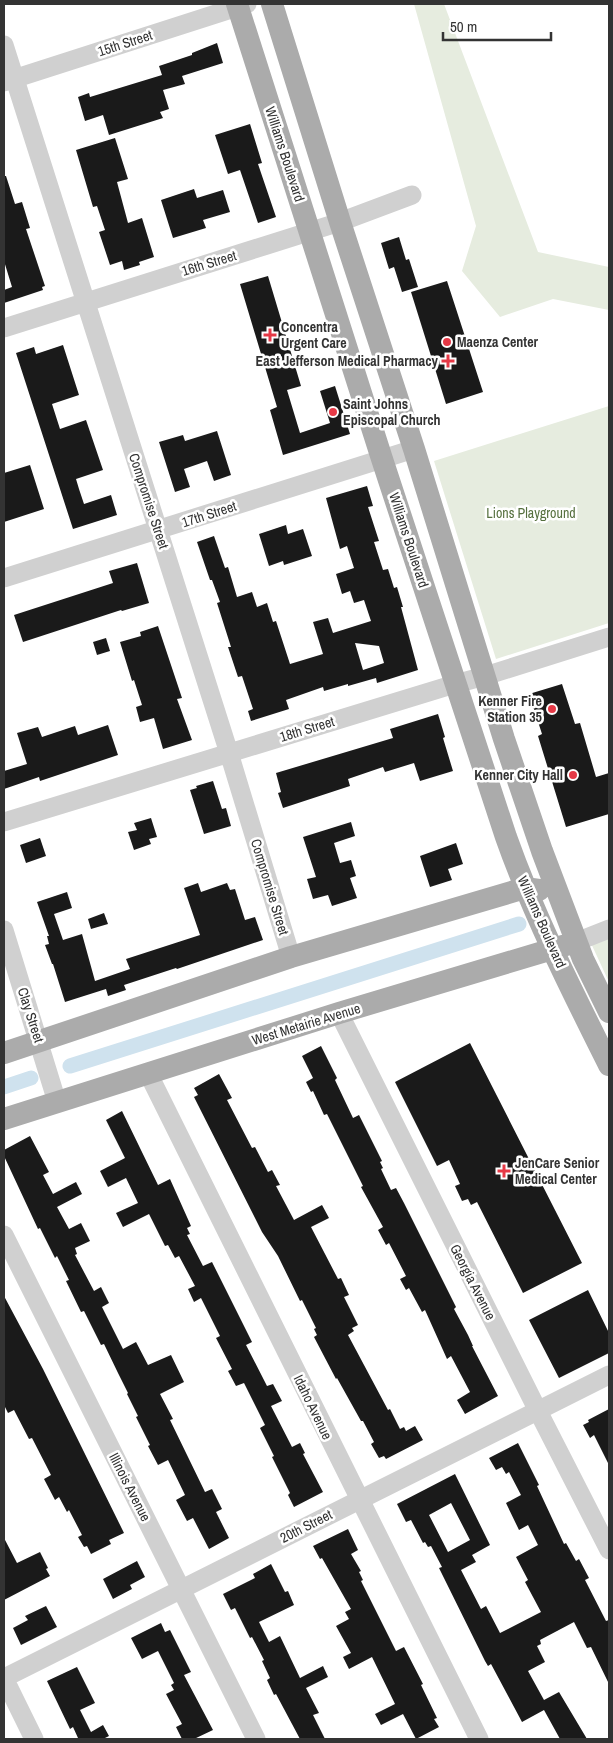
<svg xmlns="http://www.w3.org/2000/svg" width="613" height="1743" font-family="'Archivo Narrow',sans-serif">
	<rect width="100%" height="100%" fill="#fff"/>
	<path fill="#e6ecdf" d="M414,4H444L538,252L609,267V310L553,299L500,317L462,271L476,226Z
		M609,406V623L496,659L434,461Z
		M609,933V982L589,939Z"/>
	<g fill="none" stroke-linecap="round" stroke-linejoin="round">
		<path stroke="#cfe2ee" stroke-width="15" d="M70,1066L519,924
			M4,1087L31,1078"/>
	</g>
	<path fill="#1a1a1a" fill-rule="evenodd" d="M217,43L223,63L182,76L185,84L163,90L169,109L160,112L163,118L109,135L103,115L85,121L78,97L89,93L90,97L162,75L159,66L192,55V53Z
		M250,124L262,163L258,164L276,217L258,223L240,170L228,174L215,135Z
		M115,138L128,179L117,182L128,223L142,218L154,257L139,262L140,265L124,270L122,261L110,265L99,232L105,230L97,206L93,207L76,150Z
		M4,176H6L15,204L22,202L30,228L26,229L45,286L42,287L43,290L4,303V290L12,287L4,261Z
		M194,189L197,198L223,190L230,212L203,220L206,228L173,238L161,200Z
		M399,237L406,260L409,259L418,287L402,292L394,267L389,269L381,243Z
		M268,276L301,386L287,390L300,433L330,423L320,391L335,386L350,434L283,455L270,410L277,407L240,284Z
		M447,281L483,392L446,404L411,292Z
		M63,345L79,395L52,404L60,429L86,420L103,470L76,479L79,489L84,504L111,495L117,515L73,529L16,353L34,347L36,354Z
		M217,431L231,475L214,481L207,461L184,469L190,487L175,492L159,442L183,435L185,441Z
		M30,465L44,509L4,522V473Z
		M367,486L373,506L368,507L379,541L374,542L383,570L388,569L394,588L397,587L403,607H401L418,670L377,683L376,678L348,686V684L324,691L323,687L286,700L289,709L251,721L248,711L253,709L242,676L238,677L228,647H231L217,603L220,602L212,580H210L197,542L214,536L225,568L228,567L237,597L252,592L257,607L267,603L273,622L276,621L290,664L323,654L313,622L328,618L333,633L371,621L364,600L354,603L350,591L342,594L336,574L354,568L347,546L340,549L326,498ZM355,643L379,646L384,663L363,670Z
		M286,525L288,534L303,529L312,556L284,565L283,561L269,566L259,534Z
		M137,563L149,603L122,611L121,610L23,642L14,615L113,583L109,571Z
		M158,626L182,698L177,699L192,740L163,749L154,718L140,722L136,707L142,705L134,680L132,681L120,642L141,636L140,632Z
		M106,638L110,651L97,655L93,642Z
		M562,684L575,724L580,723L596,777L609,773V814L566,827L538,736L542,734L529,694Z
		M438,714L445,737L443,738L453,771L420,781L414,763L385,772L383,767L348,779L350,786L283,808L278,793L281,792L276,773L393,738L390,729Z
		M108,725L118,755L40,781L39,777L4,789V771L27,764L17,733L38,727L42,737L75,726L78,735Z
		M213,781L222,809L226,808L231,826L204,834L190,790L197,788L196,786Z
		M151,818L157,837L149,839L151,844L134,850L128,832L137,830L134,823Z
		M351,822L355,836L334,843L340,863L351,860L356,876L350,878L357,898L332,906L328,895L313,899L307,879L316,877L303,837Z
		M40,838L46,856L26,863L20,845Z
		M456,843L463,864L448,869L452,880L430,887L420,856Z
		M198,883L201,892L227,883L230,890L235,889L245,920L255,917L263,940L177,969L176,968L124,985L126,990L108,996L106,989L65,1002L53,964H52L45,945L49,944L47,936H49L37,902L67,892L72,908L54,914L63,940L82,934L95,981L130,969L126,959L200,935L184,888Z
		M104,913L108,924L91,929L88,919Z
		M470,1043L582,1263L523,1293L477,1202L471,1205L468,1199L462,1201L455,1186L460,1184L449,1160L437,1166L395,1082Z
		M321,1046L337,1078L335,1080L353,1118L359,1115L382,1161L380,1162L383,1168L381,1169L391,1190L396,1188L404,1203L456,1307L454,1309L468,1335L473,1346H472L498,1396L465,1414L457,1400L470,1392L451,1356L447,1359L425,1310L422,1312L409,1288L406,1290L400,1279L406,1276L389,1243L386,1245L378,1230L383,1227L361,1187L363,1186L327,1114L324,1115L313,1091L311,1092L306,1082L313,1078L302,1056Z
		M219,1074L232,1098L227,1100L252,1148L255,1147L268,1172L272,1170L280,1185L276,1186L294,1220L322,1205L329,1218L311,1227L338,1279L341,1278L349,1295L344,1297L358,1325L352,1328L354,1331L348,1335L388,1410L390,1409L400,1429L404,1427L406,1431L415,1426L423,1440L386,1459L384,1456L379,1458L371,1444L374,1442L363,1421H361L337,1378L336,1379L314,1337L317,1335L314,1329L316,1328L302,1300L300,1301L278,1256L262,1232L194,1097L198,1095L194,1088Z
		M122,1111L158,1185L170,1179L191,1226L187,1228L190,1234L187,1235L203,1266L212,1262L252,1342L246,1345L267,1386L273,1384L282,1401L271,1406L292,1447L300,1443L305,1453L303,1454L323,1492L294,1507L288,1495L290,1493L272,1457L274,1456L260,1428L265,1425L244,1383L236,1386L228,1371L232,1369L216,1338L220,1336L201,1298L194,1302L188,1289L195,1286L179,1256L175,1258L168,1245L165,1246L149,1214L123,1227L116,1213L138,1203L126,1178L108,1187L100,1171L125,1158L106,1120Z
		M30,1136L49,1172L43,1175L53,1194L76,1182L82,1194L57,1207L69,1229L81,1223L90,1241L75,1248L77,1254L75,1255L94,1291L101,1287L109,1303L102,1307L123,1349L136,1342L148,1365L171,1355L184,1382L160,1394L173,1419L170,1420L205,1492L212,1489L222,1509L216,1512L229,1538L209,1549L193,1518L187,1521L176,1500L185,1495L168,1460L158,1465L148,1446L150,1445L136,1417L138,1416L127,1394L128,1393L118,1373L104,1344L101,1345L84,1311L81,1312L66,1281L69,1280L57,1256L55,1258L40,1228L38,1229L4,1156V1150Z
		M588,1290L609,1333V1353L559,1378L529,1320Z
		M4,1296L43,1369L124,1533L109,1540L111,1544L91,1554L87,1546L84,1547L78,1537L82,1535L69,1510L67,1512L59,1497L55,1500L44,1479L51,1475L32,1438L29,1439L14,1410L8,1413L4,1405Z
		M609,1409V1465L594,1435L590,1438L583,1425L589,1422L588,1420Z
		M518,1443L539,1485L537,1486L564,1544L566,1543L576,1561L579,1559L589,1578L585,1580L606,1621L609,1620V1684L591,1647L587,1648L574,1622L540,1640L541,1644L537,1646L545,1662L528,1671L544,1700L559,1692L587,1739H560L544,1710L522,1722L491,1664L488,1666L485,1661L439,1568L442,1567L431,1546L428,1547L425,1542L423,1543L411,1520L406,1522L397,1504L455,1474L490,1545L472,1555L476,1562L461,1570L481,1609L486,1606L500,1633L541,1612L525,1582L528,1580L516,1557L538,1545L528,1525L519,1530L506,1503L521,1495L509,1472L506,1474L502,1467L496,1470L489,1458ZM451,1503L470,1540L448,1552L429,1515Z
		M348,1529L358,1550L351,1554L361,1571L359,1572L363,1580L361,1581L396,1651L404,1647L423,1684L421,1685L437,1718L434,1719L439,1727L416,1739L403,1714L381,1725L375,1714L395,1704L372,1657L349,1669L343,1657L351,1653L336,1626L349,1619L345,1612L351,1609L322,1558L320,1559L313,1546Z
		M4,1538L17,1563L40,1552L48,1568L46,1569L50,1576L4,1600Z
		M137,1561L145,1577L130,1585L132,1589L113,1599L103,1579Z
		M271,1564L285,1592L288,1591L294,1605L259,1622L269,1642L280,1636L300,1678L323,1666L328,1677L306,1688L319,1713L313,1715L325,1739H300L276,1694L274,1695L267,1680L270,1678L262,1661L264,1660L252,1637L250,1638L235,1608L231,1610L223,1594L255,1578L253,1574Z
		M46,1606L57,1627L21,1645L13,1628L28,1620L25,1616Z
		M161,1623L165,1632L170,1630L191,1672L184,1675L213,1730L194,1739H182L176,1727L182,1724L166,1694L174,1690L171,1685L174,1683L158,1651L142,1659L131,1638Z
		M77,1667L95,1703L80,1710L91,1732L103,1725L109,1736L103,1739H76L78,1738L73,1727L70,1729L47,1681Z"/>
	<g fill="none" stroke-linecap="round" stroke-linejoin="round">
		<path stroke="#d0d0d0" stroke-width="19" d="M4,45L229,753L291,957
			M4,82L247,4
			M4,328L340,222L412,195
			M4,578L414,449
			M4,822L455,684L485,676L609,637
			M4,930L57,1102
			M576,942L609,929
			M339,1013L538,1411L609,1550
			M148,1073L479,1739
			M4,1235L256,1739
			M4,1678L609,1375
			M4,1678L34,1739"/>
		<path stroke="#ababab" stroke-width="22" d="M237,4L382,459L506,837C534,916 572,991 609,1065
			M272,4L340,222L414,449L504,739L542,851L583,959L609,1012
			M4,1053L291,957L525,888L539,890
			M4,1119L339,1013L566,945"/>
	</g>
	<g fill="#e63946" stroke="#fff" stroke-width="2">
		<path d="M267.5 327.5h5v5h5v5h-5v5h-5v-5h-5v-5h5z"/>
		<circle cx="447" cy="342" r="5"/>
		<path d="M445.5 353.5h5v5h5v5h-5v5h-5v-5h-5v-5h5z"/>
		<circle cx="333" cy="412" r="5"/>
		<circle cx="552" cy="709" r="5"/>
		<circle cx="573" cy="775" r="5"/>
		<path d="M501.5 1163.5h5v5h5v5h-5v5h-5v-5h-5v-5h5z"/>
	</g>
	<g text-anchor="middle" stroke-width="5" stroke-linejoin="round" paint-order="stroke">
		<g font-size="14" fill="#333" stroke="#fff">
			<text transform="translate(125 43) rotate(-18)" y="5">15th Street</text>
			<text transform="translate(285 154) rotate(72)" y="5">Williams Boulevard</text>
			<text transform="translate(209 263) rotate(-17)" y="5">16th Street</text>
			<text transform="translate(149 501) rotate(72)" y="5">Compromise Street</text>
			<text transform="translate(209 514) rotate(-18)" y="5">17th Street</text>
			<text transform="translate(409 540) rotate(72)" y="5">Williams Boulevard</text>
			<text transform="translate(307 729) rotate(-17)" y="5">18th Street</text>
			<text transform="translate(270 887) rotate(73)" y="5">Compromise Street</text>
			<text transform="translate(542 922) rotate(66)" y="5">Williams Boulevard</text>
			<text transform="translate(31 1015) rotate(72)" y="5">Clay Street</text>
			<text transform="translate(306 1024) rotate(-17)" y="5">West Metairie Avenue</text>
			<text transform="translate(473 1282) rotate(63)" y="5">Georgia Avenue</text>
			<text transform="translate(313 1407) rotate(64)" y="5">Idaho Avenue</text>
			<text transform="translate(130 1487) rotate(63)" y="5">Illinois Avenue</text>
			<text transform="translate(306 1526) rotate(-27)" y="5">20th Street</text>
		</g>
		<g font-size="14" font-weight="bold" fill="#333" stroke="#fff" text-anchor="start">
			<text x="281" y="332">Concentra<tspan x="281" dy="16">Urgent Care</tspan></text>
			<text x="457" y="347">Maenza Center</text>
			<text x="438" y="366" text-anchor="end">East Jefferson Medical Pharmacy</text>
			<text x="343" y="409">Saint Johns<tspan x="343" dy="16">Episcopal Church</tspan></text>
			<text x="542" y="706" text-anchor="end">Kenner Fire<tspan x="542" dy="16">Station 35</tspan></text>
			<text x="563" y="780" text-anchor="end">Kenner City Hall</text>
			<text x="515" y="1168">JenCare Senior<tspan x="515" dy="16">Medical Center</tspan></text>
		</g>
		<g font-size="14" fill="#56703f" stroke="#fff">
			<text x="531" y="518">Lions Playground</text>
		</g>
	</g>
	<rect width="613" height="1743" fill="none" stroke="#333333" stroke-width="10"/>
	<path d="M443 32v8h108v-8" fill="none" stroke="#333333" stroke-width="2.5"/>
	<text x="450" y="32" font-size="15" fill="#333333" stroke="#ffffff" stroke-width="4" paint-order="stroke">50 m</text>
</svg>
